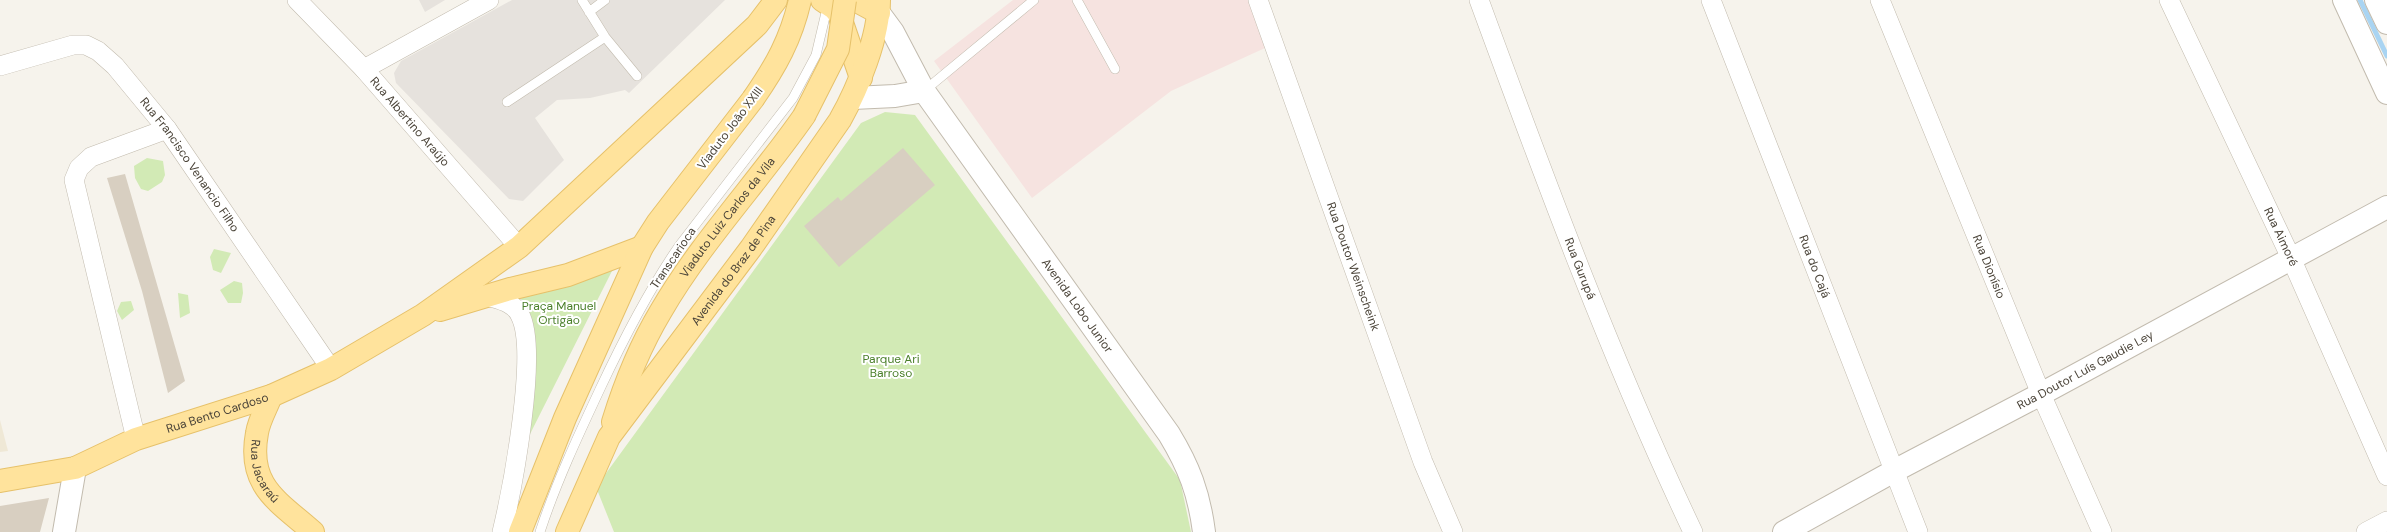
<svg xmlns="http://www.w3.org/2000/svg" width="2387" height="532" font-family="'DM Sans',sans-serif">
	<rect width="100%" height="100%" fill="#f6f3ec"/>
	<path fill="#e6e2dd" d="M419,0H445L425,12Z
		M512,0H725L629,93L625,90L590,98L557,100L535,118L564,160L523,201L509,199L396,83L394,73L401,61Z"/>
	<path fill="#efe8d6" d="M0,420L8,451L0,452Z"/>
	<path fill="#f6e3e0" d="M1013,0H1248L1265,48L1171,91L1032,198L934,61Z"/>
	<path fill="#d2eab5" d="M885,112L915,115L1180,480L1191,532H614L596,487L861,123Z
		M147,158L163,161L165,175L162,182L148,191L141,189L135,178L134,166Z
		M214,249L231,253L221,273L213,270L210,257Z
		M613,269L523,448L530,318L526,304L513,292Z
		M234,281L242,283L243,293L241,303H228L220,290Z
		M178,293L188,295L190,313L180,318Z
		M131,301L134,310L122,320L117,311L121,302Z"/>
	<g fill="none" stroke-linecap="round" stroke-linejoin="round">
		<path stroke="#a9d4f2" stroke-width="5" d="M2360,0L2387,56"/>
	</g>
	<path fill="#d8cfc1" d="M903,148L935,185L839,267L804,226L838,197L841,201Z
		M125,174L185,381L168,393L142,291L107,178Z
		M49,498L40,532H0V506Z"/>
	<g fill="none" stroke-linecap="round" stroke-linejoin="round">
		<defs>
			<path id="service" d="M582,0L605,37L637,76
				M1077,0L1115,69
				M589,12L605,0
				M924,91L1034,0
				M507,102L605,37
				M540,532C556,483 578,436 600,389C623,340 648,291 679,246L793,98L816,55L828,4"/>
			<g id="minor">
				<path id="s1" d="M297,0L364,69L519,247"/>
				<path id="s2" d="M1258,0L1423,462L1453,532"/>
				<path id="s3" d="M1479,0C1545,180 1611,359 1693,532"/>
				<path id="s4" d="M1711,0L1918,532"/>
				<path id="s5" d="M1880,0L2041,394L2102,532"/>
				<path id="s6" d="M2169,0L2291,258L2387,476"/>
				<path id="s7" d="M0,66L73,45H86L98,51L115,66L167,129L331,369"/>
				<path d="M364,69L489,0"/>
				<path d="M487,296C499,300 514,302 520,315C539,351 512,490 502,532"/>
				<path d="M136,439L74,180L79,168L91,157L167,129"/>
				<path d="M2366,532L2387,521"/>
			</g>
			<g id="tertiary">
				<path d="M2344,0L2387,93"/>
				<path d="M2376,0L2387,23"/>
				<path id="s8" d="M879,13L893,32L924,91L1169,434C1189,467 1199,493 1204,532"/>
				<path d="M853,98L895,96L924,91"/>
				<path d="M64,532L75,468"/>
				<path id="s9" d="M1784,532L1894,471L2041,394L2387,207"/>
			</g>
			<g id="primary">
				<path d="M822,0L834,8L839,14L861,78"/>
				<path d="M855,0L879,13"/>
				<path d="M440,310L510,289L568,275L642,247"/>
				<path id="s10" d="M271,396C267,407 259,420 257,433C247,486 278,501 313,532"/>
				<path id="s11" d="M613,422C625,383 640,346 661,311C701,242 758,182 804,116"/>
				<path id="s12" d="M0,481L75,468L136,439L271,396L331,369L423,315L519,247L757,25L776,0"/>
				<path d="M520,532L565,418L642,247L658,222L753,99"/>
				<path id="s13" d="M567,532L609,437L751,248L840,120C858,88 879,37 879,0"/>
			</g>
		</defs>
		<use href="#service" stroke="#c2bbae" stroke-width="10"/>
		<use href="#minor" stroke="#c2bbae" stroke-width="20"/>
		<use href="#tertiary" stroke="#c2bbae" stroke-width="24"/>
		<use href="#primary" stroke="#e6c16a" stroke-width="24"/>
		<use href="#service" stroke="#fff" stroke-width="9"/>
		<use href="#minor" stroke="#fff" stroke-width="19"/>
		<use href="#tertiary" stroke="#fff" stroke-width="22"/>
		<use href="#primary" stroke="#ffe39c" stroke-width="22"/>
		<defs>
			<path id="primary-bridge" d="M753,99C776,66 791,39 800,0
				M804,116L838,49L845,0"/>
		</defs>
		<use href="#primary-bridge" stroke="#e6c16a" stroke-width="24" stroke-linecap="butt"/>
		<use href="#primary-bridge" stroke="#ffe39c" stroke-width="22"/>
	</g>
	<g text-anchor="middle" stroke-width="4" stroke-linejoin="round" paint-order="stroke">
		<g font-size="12" fill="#4b4439" stroke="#fff">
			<text dy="4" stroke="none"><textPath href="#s1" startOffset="166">Rua Albertino Araújo</textPath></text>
			<text transform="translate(730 128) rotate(-53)" y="4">Viaduto João XXIII</text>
			<text dy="4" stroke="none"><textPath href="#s7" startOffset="249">Rua Francisco Venancio Filho</textPath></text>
			<text dy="4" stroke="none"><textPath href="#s11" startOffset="236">Viaduto Luiz Carlos da Vila</textPath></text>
			<text dy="4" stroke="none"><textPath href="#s6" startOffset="262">Rua Aimoré</textPath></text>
			<text transform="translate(673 258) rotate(-56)" y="4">Transcarioca</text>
			<text dy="4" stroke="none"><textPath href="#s4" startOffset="286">Rua do Cajá</textPath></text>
			<text dy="4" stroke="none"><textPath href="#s2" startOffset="283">Rua Doutor Weinscheink</textPath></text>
			<text dy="4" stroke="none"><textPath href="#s5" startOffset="288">Rua Dionísio</textPath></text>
			<text dy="4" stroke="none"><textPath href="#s3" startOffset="287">Rua Gurupá</textPath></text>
			<text dy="4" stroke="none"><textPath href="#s13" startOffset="312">Avenida do Braz de Pina</textPath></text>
			<text dy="4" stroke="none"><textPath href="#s8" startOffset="354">Avenida Lobo Junior</textPath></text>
			<text dy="4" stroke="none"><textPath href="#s9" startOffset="342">Rua Doutor Luís Gaudie Ley</textPath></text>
			<text dy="4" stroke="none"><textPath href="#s12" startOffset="229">Rua Bento Cardoso</textPath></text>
			<text dy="4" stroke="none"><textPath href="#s10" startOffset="80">Rua Jacaraú</textPath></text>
		</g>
		<g font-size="12" fill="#4a7f2a" stroke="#fff">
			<text x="559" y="310">Praça Manuel<tspan x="559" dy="14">Ortigão</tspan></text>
			<text x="891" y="363">Parque Ari<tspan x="891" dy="14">Barroso</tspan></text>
		</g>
	</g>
</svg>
